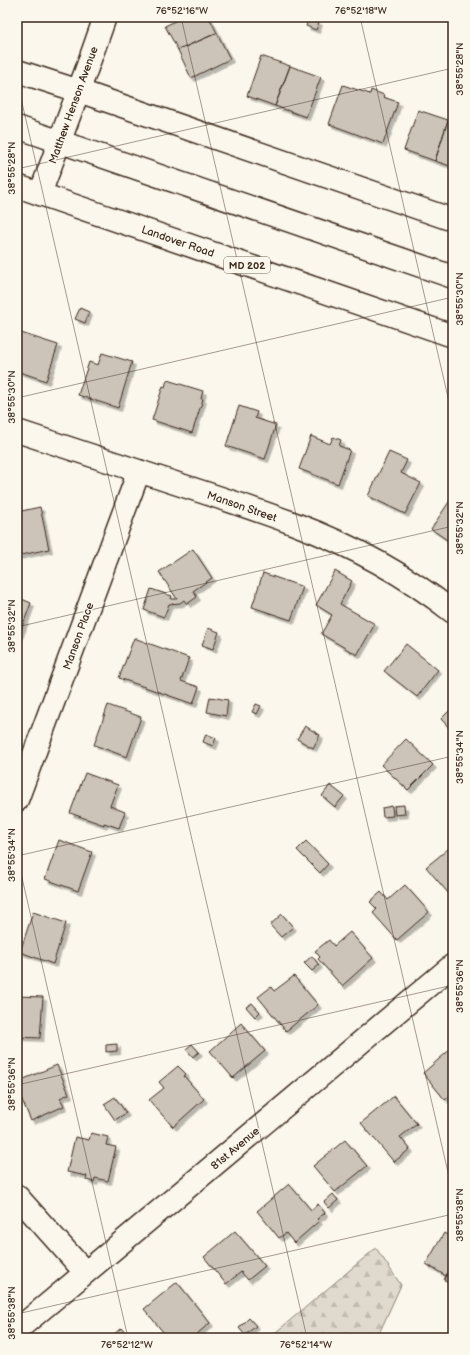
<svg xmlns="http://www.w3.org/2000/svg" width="470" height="1355" font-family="'Balsamiq Sans',sans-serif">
	<defs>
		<pattern id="forest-firs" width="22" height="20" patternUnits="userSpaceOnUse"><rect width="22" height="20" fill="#dfd9ce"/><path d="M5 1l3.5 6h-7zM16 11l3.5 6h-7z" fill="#c0bab0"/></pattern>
		<filter id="shadow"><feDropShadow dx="3.5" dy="3.5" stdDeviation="0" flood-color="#0004"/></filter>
	</defs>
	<rect width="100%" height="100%" fill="#fbf7ec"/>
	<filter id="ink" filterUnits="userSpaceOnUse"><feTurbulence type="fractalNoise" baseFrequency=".025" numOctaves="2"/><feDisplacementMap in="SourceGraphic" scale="8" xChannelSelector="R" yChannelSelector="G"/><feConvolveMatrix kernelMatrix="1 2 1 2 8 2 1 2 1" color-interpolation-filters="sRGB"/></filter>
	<g filter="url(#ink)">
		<path fill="url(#forest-firs)" stroke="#8d8276" d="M376,1248L401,1285L377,1338H269Z"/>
		<path fill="#ccc4b9" stroke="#3b2a1e" filter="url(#shadow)" d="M183,17H209L217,33L178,50L165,26Z
			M309,18L319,22L316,30L306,26Z
			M217,33L230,59L191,78L178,50Z
			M261,56L290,66L275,106L247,96Z
			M290,66L321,77L306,117L275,106Z
			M343,85L370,94L371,90L384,95L383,97L398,102L383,144L329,124Z
			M418,110L448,120L435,161L404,150Z
			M448,120L453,122V167L435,161Z
			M80,308L89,312L85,323L75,319Z
			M18,332L58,345L46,381L17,371Z
			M102,353L132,362L118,408L78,395L89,362L98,365Z
			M167,380L203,391L201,399H203L192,433L152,420L163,386L165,387Z
			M239,406L257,412L255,418L276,425L265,459L226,446Z
			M311,436L330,444L333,437L341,440L339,446L350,450L338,484L299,469Z
			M389,452L407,460L401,473L421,483L405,514L368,496Z
			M451,499L453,501V544L431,529Z
			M40,507L49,549L17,556V512Z
			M193,549L212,578L193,591L197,597L187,604L184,600L180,603L169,604L164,617L144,610L151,589L172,596L171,599H177L159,572Z
			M335,571L352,581L340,604L375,624L357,655L321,634L332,615L316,605Z
			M263,573L303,587L291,620L252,607Z
			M17,597L31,603L17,641Z
			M208,628L219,632L213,649L202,645Z
			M134,638L189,658L181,681L199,687L193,704L119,678Z
			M406,644L438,670L417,697L384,671Z
			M210,697L228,700L226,716L207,712Z
			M256,704L261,706L257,714L252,712Z
			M108,705L141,717L127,757L94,745Z
			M453,707V732L441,719Z
			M305,726L320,735L313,748L297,739Z
			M206,734L216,738L213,746L203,742Z
			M406,739L433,765L408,790L381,765Z
			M85,773L118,785L110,806L125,812L119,828L104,823V825L70,813Z
			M330,785L344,796L335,807L322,796Z
			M404,805L405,814L395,815L394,806Z
			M392,806L393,816L383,817L382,808Z
			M59,840L92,852L78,891L45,879Z
			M306,841L328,864L320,873L297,850Z
			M453,845V891L449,894L426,867Z
			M405,885L429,912L397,940L373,913L377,909L370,902L381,892L388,900Z
			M33,912L66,923L53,964L20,952Z
			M282,914L293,927L281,937L270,925Z
			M350,932L373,958L342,986L318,959L320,957L315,951L329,940L334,946Z
			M312,956L319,965L312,971L304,963Z
			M294,976L318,1005L286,1031L258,997L271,987L274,991Z
			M17,996L43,997L40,1038L17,1037Z
			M252,1003L260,1012L255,1017L246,1007Z
			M241,1023L265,1051L233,1078L210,1051Z
			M117,1044V1051L106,1052V1045Z
			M192,1044L199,1052L193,1057L186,1049Z
			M453,1047V1093L445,1100L423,1073Z
			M57,1065L69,1094L60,1098L64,1106L31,1121L17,1088V1082Z
			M178,1066L186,1074L184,1076L204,1099L173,1127L149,1100L164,1088L159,1082Z
			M394,1096L417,1124L400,1137L410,1149L394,1162L361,1123Z
			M115,1097L126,1113L115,1120L104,1104Z
			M91,1133L108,1137L106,1145L116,1147L108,1181L95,1178L94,1182L86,1180L87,1176L67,1172L75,1137L89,1140Z
			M345,1140L367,1166L335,1192L313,1166Z
			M289,1184L311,1210L318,1204L325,1213L317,1219L319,1221L294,1243L286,1233L279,1238L257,1211Z
			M333,1194L338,1200L329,1208L324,1202Z
			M235,1231L265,1266L248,1280L241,1272L226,1284L204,1257Z
			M444,1233L453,1238V1262L446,1276L426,1264Z
			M453,1262V1285L444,1280Z
			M177,1282L210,1323L192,1338H168L144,1309Z
			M249,1318L256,1326L245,1335L239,1328Z
			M121,1328L130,1338H110Z"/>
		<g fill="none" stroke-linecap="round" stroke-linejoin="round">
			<defs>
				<path id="street" d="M17,71L79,91L453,220
					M17,431C73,449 128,468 184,486C221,498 258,510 295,524C351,545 406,575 453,612
					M17,800L139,471
					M17,1196L85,1272
					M17,1330L453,965"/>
				<path id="secondary" d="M40,194L87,68L105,17"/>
				<path id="primary" d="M17,127L453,277
					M17,186L453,336"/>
			</defs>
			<use href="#street" stroke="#3b2a1e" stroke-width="25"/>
			<use href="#secondary" stroke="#3b2a1e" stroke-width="25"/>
			<use href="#primary" stroke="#3b2a1e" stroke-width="25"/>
			<use href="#street" stroke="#fbf7ec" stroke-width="22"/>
			<use href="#secondary" stroke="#fbf7ec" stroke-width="22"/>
			<use href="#primary" stroke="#fbf7ec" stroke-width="22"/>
		</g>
	</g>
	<path fill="none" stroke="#3b2a1e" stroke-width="1" stroke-opacity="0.45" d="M181,17L453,1194M360,17L453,419M17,81L307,1338M17,169L453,68M17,398L453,297M17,627L453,526M17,856L128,1338M17,856L453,756M17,1085L453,985M17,1314L453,1214"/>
	<g text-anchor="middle" stroke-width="3" stroke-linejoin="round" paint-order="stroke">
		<rect fill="#fbf7ec" stroke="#75685c" stroke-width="1" x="224" y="257" width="46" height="16" rx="3"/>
		<g font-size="10" font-weight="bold" fill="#3b2a1e">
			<text x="247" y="269">MD 202</text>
		</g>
		<g font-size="11" fill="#3b2a1e" stroke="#fbf7ec">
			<text transform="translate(73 105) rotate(-70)" y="4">Matthew Henson Avenue</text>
			<text transform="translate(178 241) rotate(19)" y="4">Landover Road</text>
			<text transform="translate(242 506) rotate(19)" y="4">Manson Street</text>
			<text transform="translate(78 636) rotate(-70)" y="4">Manson Place</text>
			<text transform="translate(235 1148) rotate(-40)" y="4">81st Avenue</text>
		</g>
	</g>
	<rect width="470" height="1355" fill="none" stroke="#fbf7ec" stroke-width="44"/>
	<rect x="22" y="22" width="426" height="1311" fill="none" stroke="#3b2a1e" stroke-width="1.5"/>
	<g font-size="10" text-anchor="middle" fill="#3b2a1e">
		<text x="182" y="14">76°52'16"W</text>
		<text x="361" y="14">76°52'18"W</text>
		<text transform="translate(459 69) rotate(-90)" y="4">38°55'28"N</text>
		<text transform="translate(11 168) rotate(-90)" y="4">38°55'28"N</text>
		<text transform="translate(459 299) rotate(-90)" y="4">38°55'30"N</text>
		<text transform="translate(11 397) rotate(-90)" y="4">38°55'30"N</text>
		<text transform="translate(459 528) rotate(-90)" y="4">38°55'32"N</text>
		<text transform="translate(11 626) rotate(-90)" y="4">38°55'32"N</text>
		<text transform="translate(459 757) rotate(-90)" y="4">38°55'34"N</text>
		<text transform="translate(11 855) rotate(-90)" y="4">38°55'34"N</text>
		<text transform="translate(459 986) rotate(-90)" y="4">38°55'36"N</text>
		<text transform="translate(11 1084) rotate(-90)" y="4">38°55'36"N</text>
		<text transform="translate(459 1215) rotate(-90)" y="4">38°55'38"N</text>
		<text transform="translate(11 1313) rotate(-90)" y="4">38°55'38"N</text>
		<text x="127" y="1348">76°52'12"W</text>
		<text x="306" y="1348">76°52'14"W</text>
	</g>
</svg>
